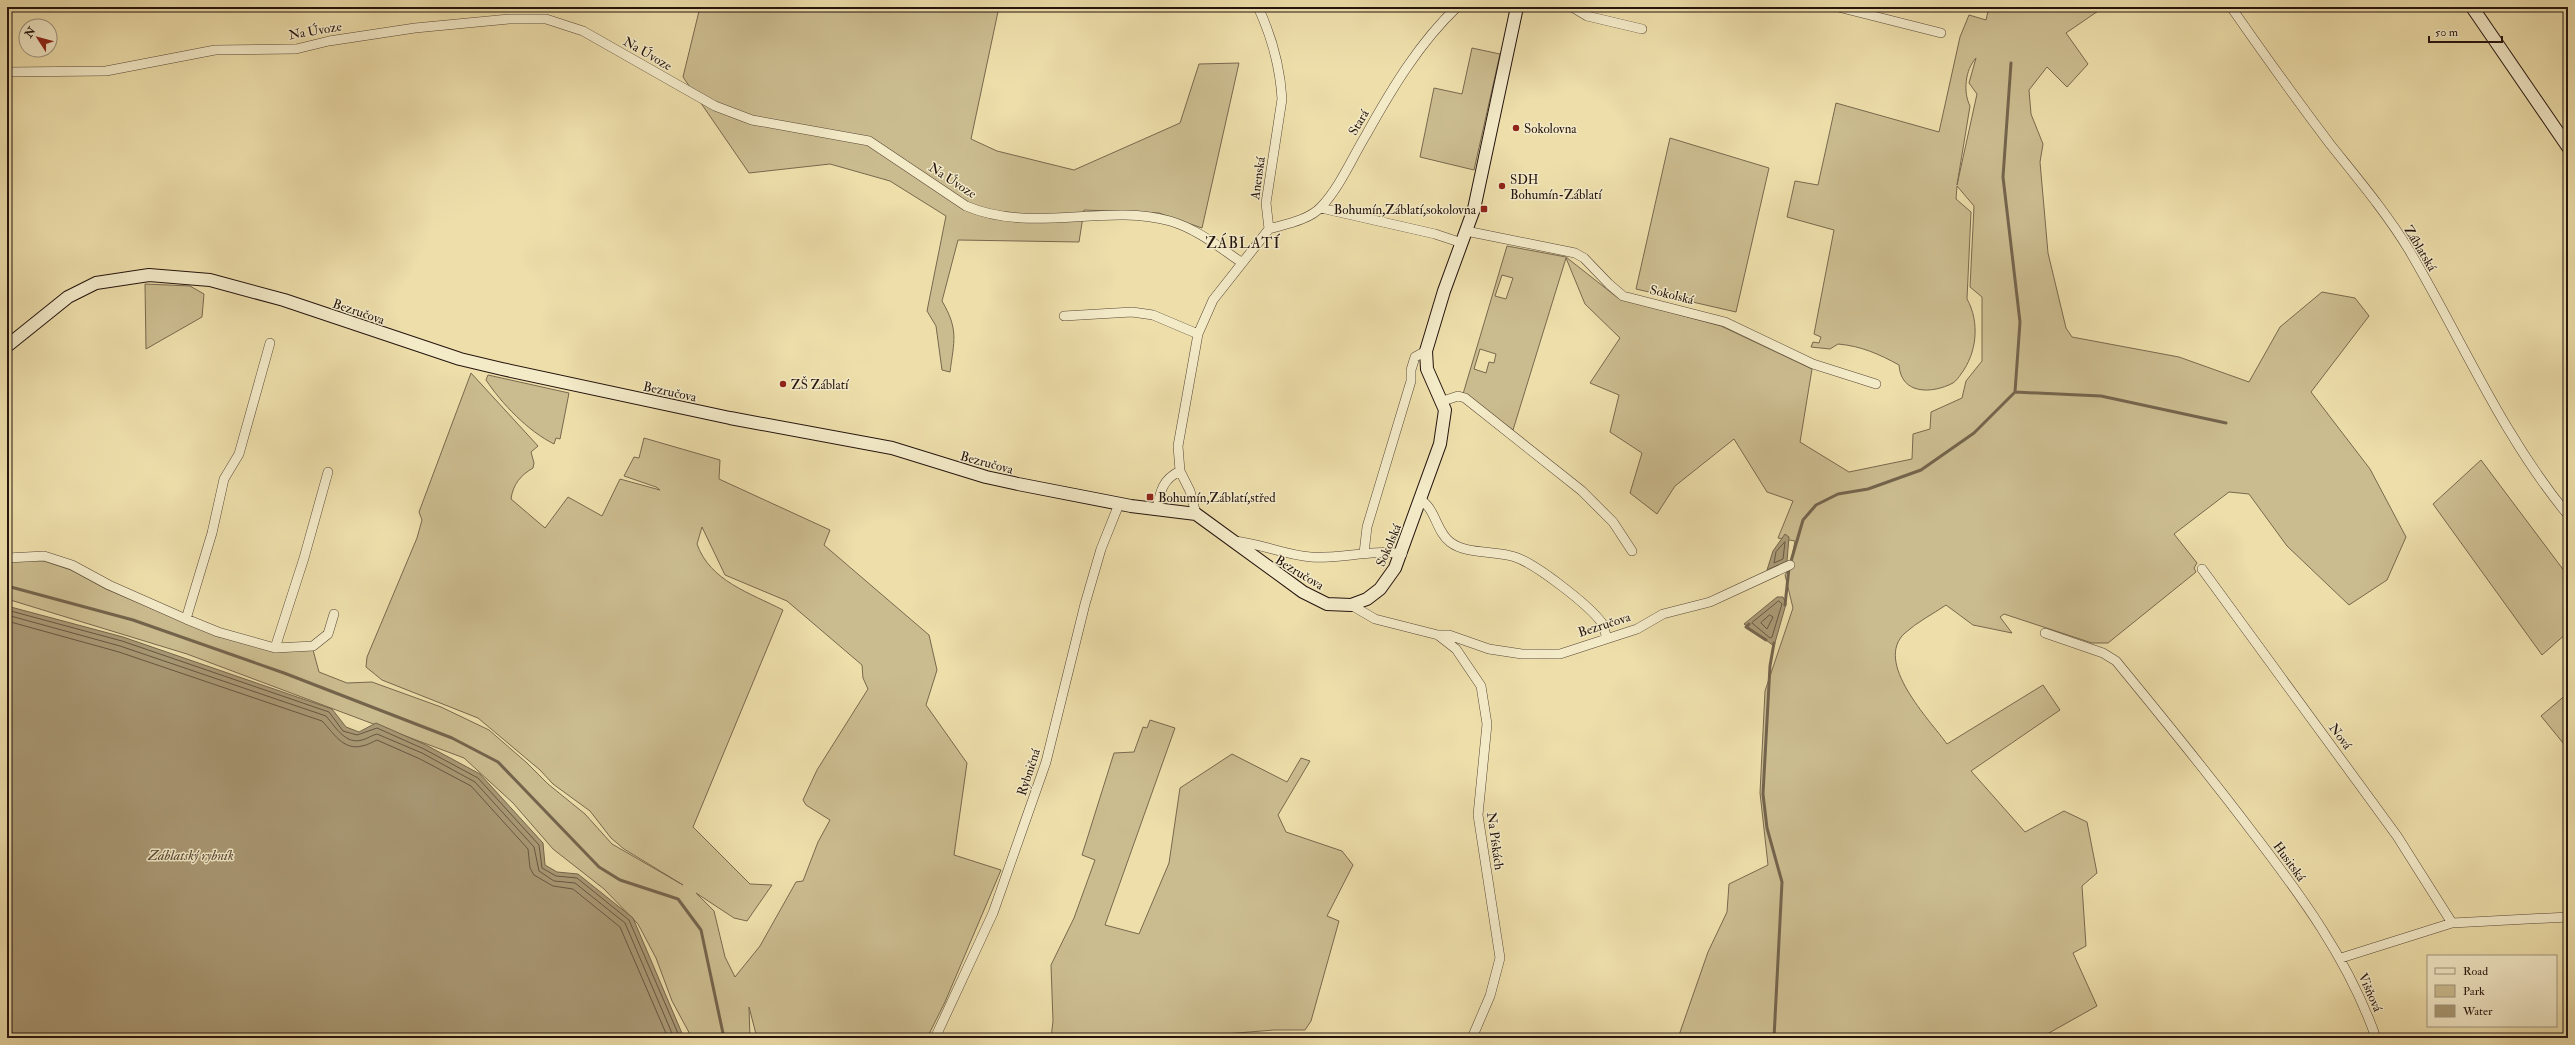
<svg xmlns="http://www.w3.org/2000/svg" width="2575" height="1045" font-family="'IM FELL Double Pica',serif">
	<rect width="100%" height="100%" fill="#eddeaa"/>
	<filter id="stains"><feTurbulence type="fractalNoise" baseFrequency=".005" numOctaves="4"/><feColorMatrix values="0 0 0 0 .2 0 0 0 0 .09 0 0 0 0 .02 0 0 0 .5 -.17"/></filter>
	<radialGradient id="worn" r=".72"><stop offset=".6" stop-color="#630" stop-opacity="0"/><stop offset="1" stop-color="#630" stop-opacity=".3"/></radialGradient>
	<path fill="#cbbc8f" stroke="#78684e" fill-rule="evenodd" d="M700,7H999L971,139L997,151L1074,170L1180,123L1199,64L1239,63L1202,228L1159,213L1084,210L1079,242L958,240L942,301C959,330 954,341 950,372L942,370L936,326L927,311L946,216L890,181L830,164L749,173L683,77Z
		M1989,7H2104L2066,33L2088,64L2067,87L2047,67L2029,90L2031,114L2043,144L2040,162L2048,253L2066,328L2072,337L2179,357L2249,382L2280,327L2322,292L2355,298L2369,316L2311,392L2370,469L2406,537L2387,580L2349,605L2287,546L2249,494L2229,492L2174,534L2197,563L2194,568L2196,572L2108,643H2092L2004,614L2000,617L2012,633L1973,625L1946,605C1933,614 1917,622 1905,633C1873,662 1929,719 1947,744L2043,685L2060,710L1971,771L2025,832L2064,811L2087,822L2097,873L2082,886L2086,946L2073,953L2097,1006L2040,1038H1678L1708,952L1727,912L1729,884L1768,865L1760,793L1765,691L1793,608L1785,575L1790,567L1795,541L1778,538L1793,501L1767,492L1734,439L1675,486L1657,514L1630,493L1642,453L1610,432L1619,395L1590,383L1620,338L1585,304L1566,258L1513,430L1463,394L1507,246L1566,257L1618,298L1721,326L1812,369L1800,442L1849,472L1912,459L1913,434L1930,429L1931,412L1962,398L1966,381L1982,361V297L1970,287L1974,206L1957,186L1956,199L1971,212L1967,299C1980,322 1977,353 1961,374C1959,377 1956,381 1953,383C1932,394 1901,395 1899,365C1879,354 1861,346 1838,344L1830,349L1811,347L1813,342L1819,343L1821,337L1814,334L1834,230L1787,217L1795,181L1818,185L1836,103L1939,132L1960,37L1969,15L1986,20ZM1976,58L1969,83L1977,94L1957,185L1970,106C1963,92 1965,70 1976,58ZM1502,275L1513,278L1506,299L1495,296ZM1480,349L1496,354L1494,363L1489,362L1486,373L1474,369Z
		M1472,48L1500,54L1474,170L1420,157L1434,88L1462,94Z
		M1670,138L1769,168L1736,312L1636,289Z
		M145,284L190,286L204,294L202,317L146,349Z
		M471,373L538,446L531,452L534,463L533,468C521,475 513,484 511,499L545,528L568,497L602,516L620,479L660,490L656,487L624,476L634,457L639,458L644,438L720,460L719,479L830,530L824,545L929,635L937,670L926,705L967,763L954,855L1001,870L945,1002L927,1038H757L749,1007L750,1038H692L672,1001L656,958L638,924L604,889L553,849L513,803L464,758L187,654L7,599V563L18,560L44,561L71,570L106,589L219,637L313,650L319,672L347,683L372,682L441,707L489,730L527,763L548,784L585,814L612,844L683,885L624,849L611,838L590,811L553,784L540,770L478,718L382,680L366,667L367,657L417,538L422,520L419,512ZM702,527L725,575L787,601L862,665L863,678L868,689L817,770L803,800L806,805L830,820L818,842L803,881L796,882L760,946L735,977L725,957L714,911L696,893L734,918L747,921L772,885L750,884L693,827L783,610C750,593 710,581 697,544Z
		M488,375L569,393L560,439L556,438L554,444C528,431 502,404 486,380Z
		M2481,460L2568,576V632L2542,655L2433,504Z
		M2568,693V749L2541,716Z
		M1150,720L1175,728L1105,925L1139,934L1169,863L1180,788L1232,754L1287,782L1301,758L1310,761L1278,815L1286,832L1342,851L1353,865L1327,916L1339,921L1311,1021L1305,1030H1274L1175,1038H1051L1053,1021L1051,965L1074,918L1095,860L1082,855L1114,753L1134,752L1143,727L1147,728Z"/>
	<path fill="#a99975" stroke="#74644c" d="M1785,534L1789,537L1787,561L1767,570L1773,551Z
		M1777,597H1783L1786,604L1774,646L1744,624Z
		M7,606L123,637L332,709L346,727L359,732L376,723L426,745L480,774L543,843L545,865L557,872L578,874L633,918L684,1038H7Z"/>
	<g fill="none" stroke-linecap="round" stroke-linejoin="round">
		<path stroke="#675642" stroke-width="1" d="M1785,542L1783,559L1774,563L1776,552Z
			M1779,601L1782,604L1772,637L1770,638L1752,623Z
			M7,610L122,641L329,712L343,731L357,735L377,728L424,749L478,778L539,845L542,868L556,876L577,878L629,920L680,1038
			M7,615L120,646L326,716C335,726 345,745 362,740C367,739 372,735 377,734L422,753L475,782L534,847L539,871L554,881L575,883L625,923L674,1038
			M1770,615L1773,617L1767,629L1761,623Z
			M7,621L119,652L322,721C333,732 343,751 362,746C368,745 372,742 377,740L420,759L471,786L528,849L530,868L534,875L553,886L573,889L620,927L668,1038"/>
		<path stroke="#74644c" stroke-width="3" d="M2015,392L2101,396L2226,423
			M7,586L133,620L284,673L452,738L498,762L599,867L620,880L678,899L701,930L724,1038
			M1785,605L1789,568L1803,520L1816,505L1838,494L1868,489L1921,470L1974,433L2015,392L2020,322L2003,177L2011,63
			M1749,624L1746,627L1766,640
			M1774,643L1770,666L1763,794L1767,828L1782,882L1774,1038"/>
		<defs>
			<path id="street" d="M1572,7L1587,16L1642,29
				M1838,7L1941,33
				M2231,7C2263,53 2296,99 2330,144C2357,178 2386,212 2409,250C2461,338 2502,435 2568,515
				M7,72L106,71L215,50L296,49L329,41L415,28L509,19H546L583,31L715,106L752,120L869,141L966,206C1032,234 1105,203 1170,221C1197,229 1219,247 1241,262
				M1321,208L1435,234L1462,243
				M1269,229C1286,224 1309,220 1321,207C1340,187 1352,158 1366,135C1391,90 1419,43 1457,7
				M1466,231L1575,253L1584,258L1609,284L1623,296L1725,322L1813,364L1876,384
				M1064,316L1132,312L1153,315L1198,334
				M1443,401L1458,396L1465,398L1582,491L1613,522L1632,551
				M1421,500C1436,510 1436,531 1450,542C1467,555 1495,550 1515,557C1536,564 1589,605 1602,623C1604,627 1605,633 1607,638
				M1157,509C1160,491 1163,479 1180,471
				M1196,514L1190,491L1180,471L1178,446L1198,334L1213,300L1269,229L1266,203L1282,99C1280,66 1272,37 1258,7
				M1233,541C1260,543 1284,555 1311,557C1342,559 1371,549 1402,554
				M1364,553L1367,527L1411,381V370L1415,357L1426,351
				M7,558L44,556L72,565L109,585L186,619L218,632L275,648L313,646L328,634L334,614
				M2202,569L2397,836L2452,923
				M1351,605L1375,619L1438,635H1449L1489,649L1522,654H1560L1637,629L1663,614L1710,602L1790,565
				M186,619L212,533L224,479L239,454L270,343
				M2045,633L2103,653L2116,661C2162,717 2207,772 2250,829C2300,894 2349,960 2376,1038
				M1438,635L1456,649L1481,686L1487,724L1478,815L1500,958L1490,996L1472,1038
				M275,648L304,558L328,472
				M2341,958L2452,923L2568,917
				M935,1038L993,913L1046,762L1085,604L1101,549L1119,504"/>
			<path id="secondary" d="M2472,7L2568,147
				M7,346L68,297L96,283L149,275L210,280L284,300L460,359L502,369L730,418L892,448L986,477L1018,484L1131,506L1196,514L1303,592L1327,604L1351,605L1367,599L1380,589L1395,568L1440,444L1445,410L1427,369L1426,351L1444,291L1474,209L1517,7"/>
		</defs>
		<use href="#street" stroke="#574635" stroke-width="10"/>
		<use href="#secondary" stroke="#25140e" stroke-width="14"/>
		<use href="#street" stroke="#f3eac8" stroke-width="9"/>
		<use href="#secondary" stroke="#f3eac8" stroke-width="12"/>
	</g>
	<g fill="#8f2418" stroke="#f3eac8" stroke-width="1.5">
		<circle cx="1516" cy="128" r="4"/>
		<circle cx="1502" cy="186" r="4"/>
		<rect x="1480" y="205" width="8" height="8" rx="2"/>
		<circle cx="783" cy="384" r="4"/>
		<rect x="1146" y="493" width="8" height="8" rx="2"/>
	</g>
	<g text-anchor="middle" stroke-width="3" stroke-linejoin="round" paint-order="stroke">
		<g font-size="13" fill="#25140e" stroke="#f3eac8">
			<text transform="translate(315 30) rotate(-10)" y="5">Na Úvoze</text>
			<text transform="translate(648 53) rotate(30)" y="5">Na Úvoze</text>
			<text transform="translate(1358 122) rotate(-60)" y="5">Stará</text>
			<text transform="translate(1257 178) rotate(-82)" y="5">Anenská</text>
			<text transform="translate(953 180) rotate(33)" y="5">Na Úvoze</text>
			<text transform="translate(2421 248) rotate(59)" y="5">Záblatská</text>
			<text transform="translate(1672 294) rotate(14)" y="5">Sokolská</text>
			<text transform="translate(359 311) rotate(19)" y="5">Bezručova</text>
			<text transform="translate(670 391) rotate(12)" y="5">Bezručova</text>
			<text transform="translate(987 462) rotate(15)" y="5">Bezručova</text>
			<text transform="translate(1388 545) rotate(-67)" y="5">Sokolská</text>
			<text transform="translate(1300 572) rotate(31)" y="5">Bezručova</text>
			<text transform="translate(1604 624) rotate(-18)" y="5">Bezručova</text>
			<text transform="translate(2341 736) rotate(54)" y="5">Nová</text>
			<text transform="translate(1028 772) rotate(-72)" y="5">Rybničná</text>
			<text transform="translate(1496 841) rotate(82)" y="5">Na Pískách</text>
			<text transform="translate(2290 861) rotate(54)" y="5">Husitská</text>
			<text transform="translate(2371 992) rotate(66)" y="5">Višňová</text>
		</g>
		<g font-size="13" fill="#25140e" stroke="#f3eac8" text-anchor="start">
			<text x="1524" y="133">Sokolovna</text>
			<text x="1510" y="184">SDH<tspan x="1510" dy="15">Bohumín-Záblatí</tspan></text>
			<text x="1476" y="214" text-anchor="end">Bohumín,Záblatí,sokolovna</text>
			<text x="791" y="389">ZŠ Záblatí</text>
			<text x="1158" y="502">Bohumín,Záblatí,střed</text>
		</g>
		<g font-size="14" font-style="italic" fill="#5a4937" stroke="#f3eac8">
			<text x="191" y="860">Záblatský rybník</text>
		</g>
		<g font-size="15" letter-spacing="1" fill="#25140e" stroke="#f3eac8">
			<text x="1243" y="248">ZÁBLATÍ</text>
		</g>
	</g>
	<rect width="2575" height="1045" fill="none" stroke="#eddeaa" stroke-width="24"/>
	<rect x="8" y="8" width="2559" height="1029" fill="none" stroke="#25140e" stroke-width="2"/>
	<rect x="12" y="12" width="2551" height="1021" fill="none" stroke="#25140e"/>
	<rect x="2427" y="955" width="130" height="72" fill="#f3eac8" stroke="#a1947e"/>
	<rect x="2435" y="968" width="20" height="6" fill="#f3eac8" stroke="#a1947e"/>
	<text x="2463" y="975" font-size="12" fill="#25140e">Road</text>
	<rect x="2435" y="985" width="20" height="12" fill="#cbbc8f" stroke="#a1947e"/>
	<text x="2463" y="995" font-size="12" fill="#25140e">Park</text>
	<rect x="2435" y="1005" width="20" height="12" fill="#a99975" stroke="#a1947e"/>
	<text x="2463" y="1015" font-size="12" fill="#25140e">Water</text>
	<g transform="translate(38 38) rotate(306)"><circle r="19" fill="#f3eac8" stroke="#a1947e"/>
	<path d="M0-3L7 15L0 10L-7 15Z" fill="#8f2418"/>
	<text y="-6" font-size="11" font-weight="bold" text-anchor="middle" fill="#25140e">N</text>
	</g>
	<path d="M2429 36v6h73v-6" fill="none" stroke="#25140e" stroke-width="2"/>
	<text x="2435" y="36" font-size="12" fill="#25140e" stroke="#f3eac8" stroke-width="3" paint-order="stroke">50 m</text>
	<rect width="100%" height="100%" filter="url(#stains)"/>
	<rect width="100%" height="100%" fill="url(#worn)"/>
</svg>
